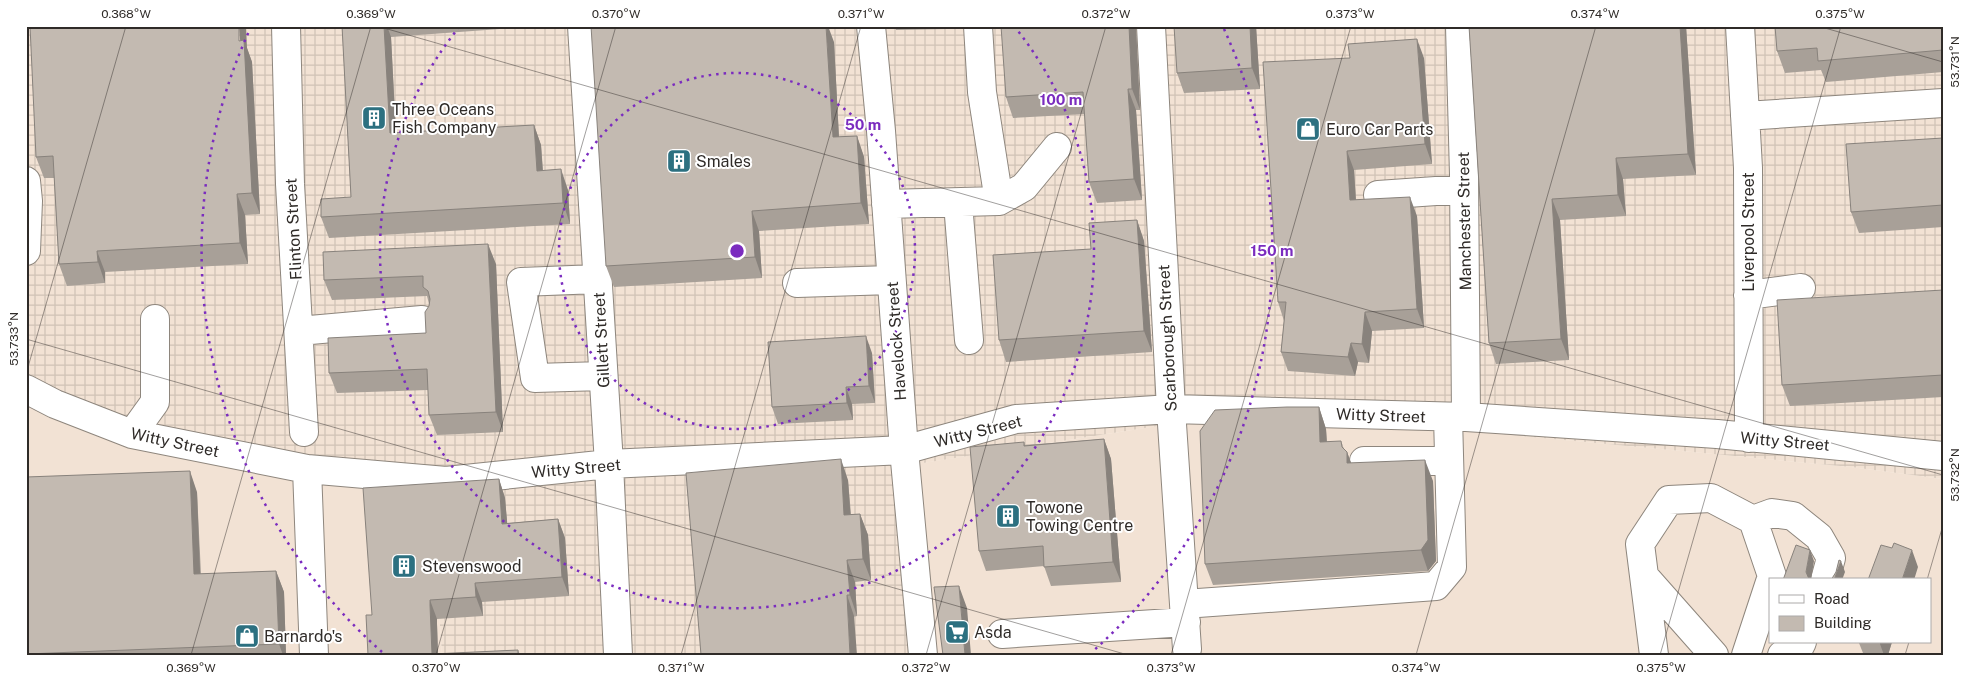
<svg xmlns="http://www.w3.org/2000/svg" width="1969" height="681" font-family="'Public Sans',sans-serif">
	<defs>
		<pattern id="industrial-grid" width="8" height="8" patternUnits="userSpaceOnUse" patternTransform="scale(1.25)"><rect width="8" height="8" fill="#f2e2d4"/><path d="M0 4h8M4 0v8" fill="none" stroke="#d0c2b6"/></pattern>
	</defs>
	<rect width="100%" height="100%" fill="#f9f0e6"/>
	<path fill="#f2e2d4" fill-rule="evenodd" d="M26,407L130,446L431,494L442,655H26Z
		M1183,422L1436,428L1851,467L1943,479V655H936L916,464ZM1770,580H1930V642H1770Z"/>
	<path fill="url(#industrial-grid)" d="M26,26H1943V479L1851,467L1436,428L1183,422L917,464L936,655H442L431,494L130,446L26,407Z"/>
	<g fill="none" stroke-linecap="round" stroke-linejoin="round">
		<defs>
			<path id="minor" d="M286,26L290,184L304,432
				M582,26L609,464L618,655
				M871,26L881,131L904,450L923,655
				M978,26L982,92L999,201
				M1151,26L1171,409L1187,649
				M1460,26L1464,175L1466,417
				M1740,26L1748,168L1749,438
				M1745,116L1943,103
				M26,181L28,201L26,251
				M1378,195L1436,191H1464
				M958,203L969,340
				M886,204L999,201L1024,187L1057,147
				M598,279L521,282L535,378L603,376
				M797,283L891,280
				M1748,295L1801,288
				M299,331L422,320
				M26,389L55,404L132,434L307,469L446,481L609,464L904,450L1016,419L1171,409L1466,417L1717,434L1943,456
				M132,434L155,402V319
				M1364,461H1449
				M307,469L314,655
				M1753,520L1772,513L1793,516L1819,537L1831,558L1825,580
				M1645,577L1714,655
				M1184,604L1436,586L1452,567L1448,417
				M1002,634L1186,622
				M1654,655L1640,544L1669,500L1711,498L1753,520L1772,576L1771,580
				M1746,655L1770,582
				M1782,655L1799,648L1802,642"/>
		</defs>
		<use href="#minor" stroke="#8e867d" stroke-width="30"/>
		<use href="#minor" stroke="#fff" stroke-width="28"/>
	</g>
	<path fill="#a8a098" d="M59,26V28L247,48L252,62L260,214L245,215L248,264L105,272V283L67,286L59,264L54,178H44L36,157Z
		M342,26H511L512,28L391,37L396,133L534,125L541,145L543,170L568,190L570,224L329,238L321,217L351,197Z
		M895,26H946V29L896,30Z
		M1136,26L1140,110H1136L1142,200L1097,203L1089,182L1085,114L1013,118L1006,97Z
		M1256,26L1260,89L1184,93L1177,73Z
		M1469,26H1686L1696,175L1623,179L1626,216L1560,220L1569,360L1496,364L1489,343Z
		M1943,26V72L1826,82L1821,70L1785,73L1777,51Z
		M834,42L839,137L857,136L864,157L869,224L759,231L762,278L614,287L606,266Z
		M1350,58H1424L1432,164L1354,170L1356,200L1417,216L1424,328L1372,331L1369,363L1358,362L1355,376L1288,371L1281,352L1284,321L1278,302Z
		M1943,138V227L1859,233L1851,212Z
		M1137,220L1144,241L1152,352L1006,362L999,340L1091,249Z
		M496,264L503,432L437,435L429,415L428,390L337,393L329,373L426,333L429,304L427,296L332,300L324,280Z
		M1943,290V397L1790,406L1782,385Z
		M872,353L875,403L852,404L853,420L778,424L772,407Z
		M1319,407L1326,429L1327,442L1343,448L1347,452L1351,463L1433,481L1436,561L1428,571L1213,585L1205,564Z
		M1104,439L1111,459L1121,582L1051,586L1044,566L986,571L979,551L1024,442L1025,445Z
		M26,477L197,492L201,574L276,571L284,592L286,655H26Z
		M499,479L505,498L507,523L558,519L565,538L569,596L482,602L483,616L437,619V624L438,654L518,650L520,655H368L372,615Z
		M848,480L851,514H860L868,535L871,580L855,582L857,616L701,655Z
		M1856,642H1892L1888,655H1868L1863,653L1859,643Z"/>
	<path fill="#88827c" d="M239,26H246L247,48L252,62L260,214L252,193Z
		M384,26H387L391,37L397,154L390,133Z
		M826,26H828L834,42L840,158L833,137Z
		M1129,26H1136L1140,110L1132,89Z
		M1250,26H1256L1260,89L1252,68Z
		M1680,26H1686L1696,175L1688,154Z
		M1417,39L1424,58L1432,164L1425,144Z
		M1128,89L1136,110L1142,200L1134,179Z
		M534,125L541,145L544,191L537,171Z
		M857,136L864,157L869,224L861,203Z
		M1347,151L1354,170L1357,219L1350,200Z
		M1616,158L1623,179L1626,216L1618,195Z
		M561,169L568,190L570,224L563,203Z
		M237,194L245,215L248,264L240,243Z
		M1410,197L1417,216L1424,328L1417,309Z
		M1552,199L1560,220L1569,360L1561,339Z
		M752,211L759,231L762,278L755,257Z
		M1137,220L1144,241L1152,352L1144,331Z
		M488,244L496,264L503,432L496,412Z
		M97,251L105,272V283L98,262Z
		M1365,312L1372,331L1369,363L1362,344Z
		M866,336L872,353L875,403L869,386Z
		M1351,343L1358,362L1355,376L1348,357Z
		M846,387L852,404L853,420L847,403Z
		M1319,407L1326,429L1328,463L1320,442Z
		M1104,439L1111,459L1121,582L1113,562Z
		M1341,441L1347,458V452L1355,473L1347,463Z
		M841,459L848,480L852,536L844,515Z
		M1425,460L1433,481L1436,561L1428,571L1421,550Z
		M190,471L197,492L201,596L194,574Z
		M499,479L505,498L509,543L502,524Z
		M860,514L868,535L871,580L863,559Z
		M558,519L565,538L569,596L562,577Z
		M1810,550L1814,561L1811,580H1808L1806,572Z
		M1912,550L1918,567L1914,580H1902Z
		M847,560L855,582L857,616L850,595Z
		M1841,561L1845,572L1842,580H1834Z
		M276,571L284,592L286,655H283L279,644Z
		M475,583L482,602L483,616L476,597Z
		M959,586L967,608L971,655H965Z
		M847,595L854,616L857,655H850Z
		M430,600L437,619V624L438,655H432L430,605Z
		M1880,642H1892L1888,655H1884L1880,644Z"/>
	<path fill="#c3bab1" stroke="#88827c" d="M30,26H52V28L83,26H239V41L244,40L252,193L237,194L240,243L97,251L98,262L59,264L53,156L36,157Z
		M342,26H384L390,133L534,125L537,171L561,169L563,203L321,217V199L351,197Z
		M591,26H826L833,137L857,136L861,203L752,211L755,257L606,266Z
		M1001,26H1129L1132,89H1128L1134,179L1089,182L1083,92L1006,97Z
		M1174,26H1250L1252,68L1177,73Z
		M1469,26H1680L1688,154L1616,158L1618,195L1552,199L1561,339L1489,343Z
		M1775,26H1943V50L1818,61L1817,48L1777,51Z
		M1417,39L1425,144L1347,151L1350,200L1410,197L1417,309L1365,312L1362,344L1351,343L1348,357L1281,352L1286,302H1278L1263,62L1350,58L1348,44Z
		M1943,138V205L1851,212L1846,144Z
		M1137,220L1144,331L999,340L993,255L1091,249L1089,223Z
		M488,244L496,412L429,415L427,369L329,373L328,338L426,333L425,312L429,306L430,299L428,291L423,287V276L324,280L323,252Z
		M1943,290V375L1782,385L1777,300Z
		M866,336L869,386L846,387L847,403L772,407L768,342Z
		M1287,407H1319L1320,442L1341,441L1342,447L1347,452V463L1425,460L1428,540L1421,550L1205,564L1200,431L1215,410Z
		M1104,439L1113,562L1044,567L1043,546L979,551L970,447L1024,442V446Z
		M841,459L844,515L860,514L863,559L847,560L850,595H847L850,655H701L686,473Z
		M190,471L194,574L276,571L279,644L26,654V477Z
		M499,479L502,524L558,519L562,577L475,583L476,597L430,600V605L432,654L518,650V655H368L366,615H372L363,488Z
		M1894,543L1912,550L1902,580H1868L1881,545L1892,548Z
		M1796,545L1810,550L1806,572L1809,579L1811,580H1783Z
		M1839,560L1841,561L1834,580H1831L1836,572Z
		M959,586L965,655H943L934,587Z"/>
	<path fill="none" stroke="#2f2b28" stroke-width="1" stroke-opacity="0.45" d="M377,26L1943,475M1818,26L1943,62M26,339L1128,655M26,374L126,26M1927,580L1943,525M191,655L371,26M436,655L616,26M681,655L861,26M926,655L1106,26M1171,655L1351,26M1416,655L1596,26M1660,655L1841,26M1905,655L1909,642"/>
	<g fill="none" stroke="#7b2cbf" stroke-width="2.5" stroke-dasharray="2.5 5">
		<circle cx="737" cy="251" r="178"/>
		<path d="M1014 26A357 357 0 1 1 460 26"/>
		<path d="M382 652A535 535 0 0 1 250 29M1224 29A535 535 0 0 1 1092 652"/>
	</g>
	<defs>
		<symbol id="building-square" viewBox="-11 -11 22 22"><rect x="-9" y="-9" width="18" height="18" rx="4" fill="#2c7080" stroke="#fff"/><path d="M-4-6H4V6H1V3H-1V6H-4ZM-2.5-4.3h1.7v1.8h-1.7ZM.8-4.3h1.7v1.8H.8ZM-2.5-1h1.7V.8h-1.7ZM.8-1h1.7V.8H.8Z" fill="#fff"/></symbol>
		<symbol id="shop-square" viewBox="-11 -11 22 22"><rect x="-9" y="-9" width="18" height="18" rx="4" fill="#2c7080" stroke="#fff"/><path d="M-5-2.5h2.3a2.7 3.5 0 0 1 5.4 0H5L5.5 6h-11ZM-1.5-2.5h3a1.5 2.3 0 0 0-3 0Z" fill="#fff"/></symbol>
		<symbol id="supermarket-square" viewBox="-11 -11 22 22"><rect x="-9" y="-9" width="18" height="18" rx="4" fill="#2c7080" stroke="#fff"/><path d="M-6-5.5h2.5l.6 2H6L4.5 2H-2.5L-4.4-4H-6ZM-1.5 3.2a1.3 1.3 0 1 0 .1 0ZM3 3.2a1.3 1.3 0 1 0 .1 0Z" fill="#fff"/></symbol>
	</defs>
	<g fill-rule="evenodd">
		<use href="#building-square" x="360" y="104" width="28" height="28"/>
		<use href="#shop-square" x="1294" y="115" width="28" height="28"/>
		<use href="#building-square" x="665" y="147" width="28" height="28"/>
		<use href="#building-square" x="994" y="502" width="28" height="28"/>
		<use href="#building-square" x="390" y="552" width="28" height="28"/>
		<use href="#supermarket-square" x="943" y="618" width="28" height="28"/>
		<use href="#shop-square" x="233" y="622" width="28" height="28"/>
	</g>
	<g text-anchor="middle" stroke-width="4" stroke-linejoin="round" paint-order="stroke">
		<g font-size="16" fill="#2f2b28" stroke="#fff" text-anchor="start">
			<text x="392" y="115">Three Oceans<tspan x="392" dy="18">Fish Company</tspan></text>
			<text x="1326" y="135">Euro Car Parts</text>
			<text x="696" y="167">Smales</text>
			<text x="1026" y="513">Towone<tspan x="1026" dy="18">Towing Centre</tspan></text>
			<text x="422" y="572">Stevenswood</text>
			<text x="974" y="638">Asda</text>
			<text x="264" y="642">Barnardo's</text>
		</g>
		<g font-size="16" fill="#2f2b28" stroke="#fff">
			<text transform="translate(1464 221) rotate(-91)" y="6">Manchester Street</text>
			<text transform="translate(293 229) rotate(-93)" y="6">Flinton Street</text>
			<text transform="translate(1748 232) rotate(-90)" y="6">Liverpool Street</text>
			<text transform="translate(1167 338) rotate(-93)" y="6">Scarborough Street</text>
			<text transform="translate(601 340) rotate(-93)" y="6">Gillett Street</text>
			<text transform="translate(896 341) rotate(-94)" y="6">Havelock Street</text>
			<text transform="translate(1381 415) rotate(2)" y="6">Witty Street</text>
			<text transform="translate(978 431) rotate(-14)" y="6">Witty Street</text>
			<text transform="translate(1785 441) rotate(5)" y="6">Witty Street</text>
			<text transform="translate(175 442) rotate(12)" y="6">Witty Street</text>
			<text transform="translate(576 468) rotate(-5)" y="6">Witty Street</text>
		</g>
	</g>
	<circle cx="737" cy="251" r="8" fill="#7b2cbf" stroke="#fff" stroke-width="2.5"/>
	<g font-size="15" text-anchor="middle" font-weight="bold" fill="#7b2cbf" stroke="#fff" stroke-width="4" stroke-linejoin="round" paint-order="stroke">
		<text x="1061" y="105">100 m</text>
		<text x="863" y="130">50 m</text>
		<text x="1272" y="256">150 m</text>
	</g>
	<rect width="1969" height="681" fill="none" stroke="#ffffff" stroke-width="55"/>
	<rect x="1769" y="578" width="162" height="65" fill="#ffffff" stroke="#acaaa9"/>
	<rect x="1779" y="595" width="25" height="8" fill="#ffffff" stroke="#acaaa9"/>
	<text x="1814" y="604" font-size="15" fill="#2f2b28">Road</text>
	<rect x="1779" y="616" width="25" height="15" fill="#c3bab1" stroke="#acaaa9"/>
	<text x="1814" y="628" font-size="15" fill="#2f2b28">Building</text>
	<rect x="28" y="28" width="1914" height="626" fill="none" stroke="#2f2b28" stroke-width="2"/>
	<g font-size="12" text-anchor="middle" fill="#2f2b28">
		<text x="126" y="18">0.368°W</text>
		<text x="371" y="18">0.369°W</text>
		<text x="616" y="18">0.370°W</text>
		<text x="861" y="18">0.371°W</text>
		<text x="1106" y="18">0.372°W</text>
		<text x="1350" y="18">0.373°W</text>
		<text x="1595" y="18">0.374°W</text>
		<text x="1840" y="18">0.375°W</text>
		<text transform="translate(1955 62) rotate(-90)" y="4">53.731°N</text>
		<text transform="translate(14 339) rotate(-90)" y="4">53.733°N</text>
		<text transform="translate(1955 475) rotate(-90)" y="4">53.732°N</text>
		<text x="191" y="672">0.369°W</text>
		<text x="436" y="672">0.370°W</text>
		<text x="681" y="672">0.371°W</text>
		<text x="926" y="672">0.372°W</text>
		<text x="1171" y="672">0.373°W</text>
		<text x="1416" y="672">0.374°W</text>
		<text x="1661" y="672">0.375°W</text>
	</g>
</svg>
